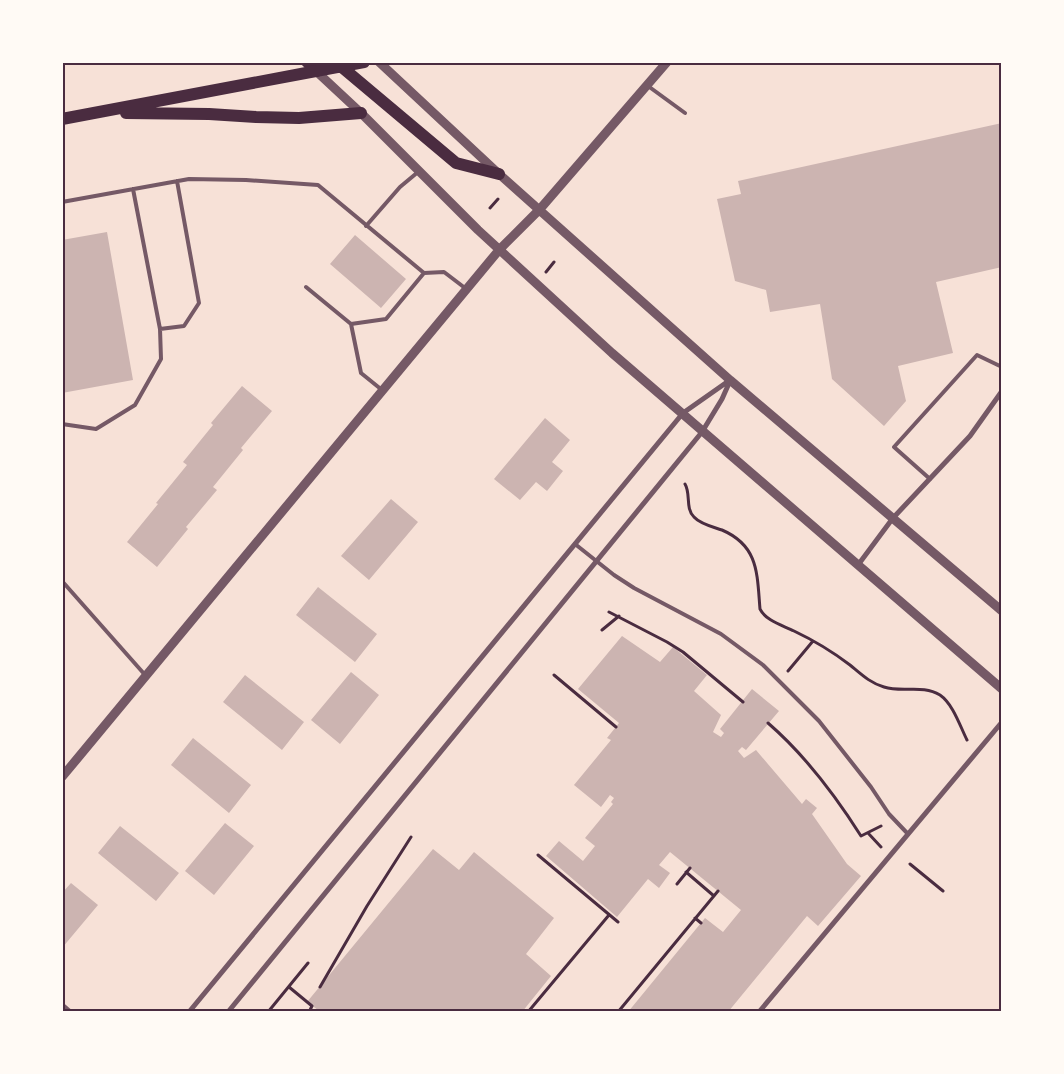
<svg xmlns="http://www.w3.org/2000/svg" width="1064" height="1074" font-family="Lato,sans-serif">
	<rect width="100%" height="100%" fill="#f7e1d7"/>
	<path fill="#ccb4b1" d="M1002,123V267L936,282L953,353L898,366L906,401L884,426L832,379L820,304L770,312L766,290L735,281L717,199L741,194L738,181Z
		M107,232L133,380L62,393V240Z
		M355,235L406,279L381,308L330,264Z
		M242,386L272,411L241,448L243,450L213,487L217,490L186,527L188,529L157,567L127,542L158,504L156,503L187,465L183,462L213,425L211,423Z
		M545,418L570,440L552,462L563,471L547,491L536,482L520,500L494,479Z
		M391,499L418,522L369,580L341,556Z
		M318,587L377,634L355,662L296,615Z
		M622,636L660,662L673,647L707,675L694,691L721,715L713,732L721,737L724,733L720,729L752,689L779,711L746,750L742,747L738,751L744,758L756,750L802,804L806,799L817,808L812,814L847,864L861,876L818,926L807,916L728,1012H628L705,918L723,932L741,910L670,852L659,865L670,873L659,888L648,879L617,917L546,856L559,841L583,861L595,846L585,838L613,804L611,802L614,798L610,795L601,807L574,785L611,740L607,738L619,723L578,689Z
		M351,672L379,695L340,744L311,720Z
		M245,675L304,722L282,750L223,702Z
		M193,738L251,785L229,813L171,765Z
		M225,823L254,846L214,895L185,871Z
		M120,826L179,873L156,901L98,853Z
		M433,849L459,870L474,852L554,918L526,954L551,976L522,1012H317L318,1010L307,1002Z
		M71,883L98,905L62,948V893Z"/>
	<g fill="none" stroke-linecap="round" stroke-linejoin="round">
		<path stroke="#4a2c40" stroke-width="3" d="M490,208L498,199
			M546,272L554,262
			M685,484C691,494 685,508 694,517C700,524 713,527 722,530C759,546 757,574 760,609C766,621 782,625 794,631C813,640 833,652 850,665C861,674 870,683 884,687C903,693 922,684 940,695C953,704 960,726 967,740
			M609,612L667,642L683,652L743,702
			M602,630L619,616
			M788,671L813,641
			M554,675L616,727
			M768,723C805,755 835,795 861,836L881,826
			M868,833L881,847
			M538,855L618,922
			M910,864L943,891
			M686,872L714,896
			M677,884L690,868
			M695,918L701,923
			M289,987L312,1006L309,1012
			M320,987L367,906L411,837
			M268,1012L308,963
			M528,1012L609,915
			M618,1012L718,891"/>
		<path stroke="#755966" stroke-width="4" d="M648,86L685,113
			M133,189L160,329L184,326L199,303L177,181
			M62,202L189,179L246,180L318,185L424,273L444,272L465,288
			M366,226L400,187L418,172
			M306,287L351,324L361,373L382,390
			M351,324L386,319L424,273
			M62,424L96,429L135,405L161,359L160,329
			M930,479L894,447L977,355L1002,367
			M575,544L614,575L634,588L721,634L763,665L819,721L871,787L889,814L908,834
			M62,581L146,676"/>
		<path stroke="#755966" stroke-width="5" d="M858,565L893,518L970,436L1002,391
			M62,1005L70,1012
			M189,1012L683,413L730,380
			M228,1012L702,432L722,399L730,381
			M759,1012L1002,722"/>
		<path stroke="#755966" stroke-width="9" d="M379,62L499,174L730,380L1002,611
			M317,72L361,113L478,230L612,353L1002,689
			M62,777L499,250L540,209L667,62"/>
		<path stroke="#4a2c40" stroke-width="10" d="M306,62L317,72"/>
		<path stroke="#4a2c40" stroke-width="12" d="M337,63L456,163L499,174
			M126,113L209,114L256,117L299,118L361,113
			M62,119L364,62"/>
	</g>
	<rect width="1064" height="1074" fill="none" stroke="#fffaf5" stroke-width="128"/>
	<rect x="64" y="64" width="936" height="946" fill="none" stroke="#4a2c40" stroke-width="2"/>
</svg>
